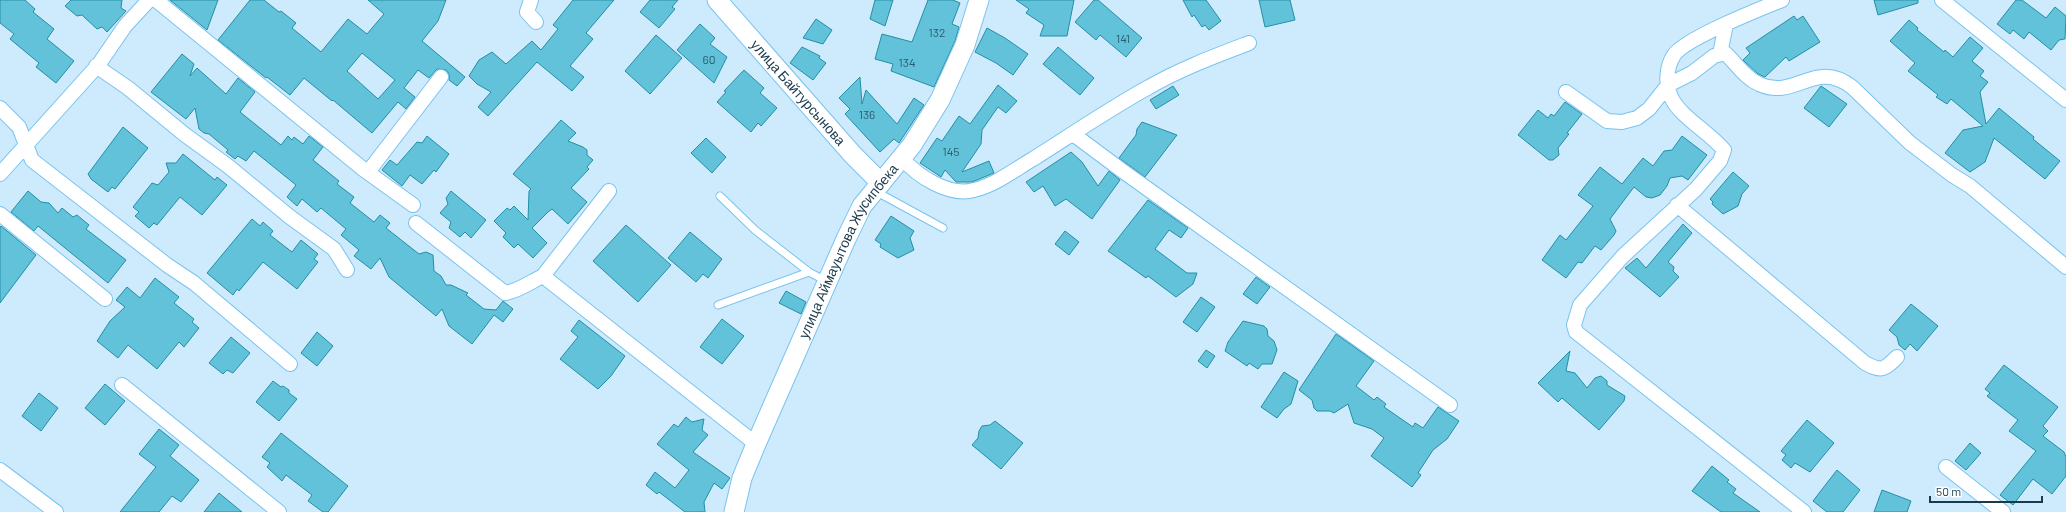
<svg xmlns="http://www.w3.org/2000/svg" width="2066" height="512" font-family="Barlow,sans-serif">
	<rect width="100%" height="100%" fill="#ceebfd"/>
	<path fill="#61c2d9" stroke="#248ea5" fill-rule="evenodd" d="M0,0H25L35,9L33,12L54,29L47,39L74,61L56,83L36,67L39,63L10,39L14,34L0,23Z
		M71,0H122L121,8L126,11L107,32L102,27L97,29L82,15L77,16L65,6Z
		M170,0H218L207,30Z
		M250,0H264L279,12L281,11L296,23L292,28L321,52L348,19L367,34L384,14L368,0H446L438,21L422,41L465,77L457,86L449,80V74L446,70L437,69L429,78L418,70L404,88L415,97L406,109L398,102L372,133L333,100L332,101L304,78L290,95L267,77L266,78L218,40ZM362,53L395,80L378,99L347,71Z
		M573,0H614L586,33L593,39L570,66L584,77L572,91L537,62L488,116L478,107L491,92L477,84L469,76L479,60L492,52L506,64L532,41L541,50L558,29L553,25Z
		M650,0H678L672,7L675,9L659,28L640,12Z
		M875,0H893L885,26L870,19Z
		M928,0H953L960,3L952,24L959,27L955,41L934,87L891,71L893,64L875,59L882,34L912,42Z
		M1016,0H1074L1067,36H1040L1044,25L1026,13L1029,9Z
		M1094,0H1098L1142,38L1126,57L1100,35L1096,40L1075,22Z
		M1183,0H1206L1221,21L1209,30L1205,25L1202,27L1194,15L1192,17Z
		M1259,0H1290L1295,20L1265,27Z
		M1874,0H1918V3L1878,15Z
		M2016,0H2022L2046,18L2055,7L2066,16L2065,39L2059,40L2051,50L2029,32L2024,39L2013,30L2010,34L1997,24Z
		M1794,16L1797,20L1803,16L1820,42L1789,61L1786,57L1765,77L1758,74L1743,60L1750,53L1746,48Z
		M816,19L832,30L823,44L803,38Z
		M1909,20L1918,28L1917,30L1944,52L1945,50L1953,57L1970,37L1983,48L1972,61L1984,71L1980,76L1988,82L1980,92L1986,124L1999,108L2034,137L2033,139L2060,161L2045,179L1994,138L1985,162L1970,172L1945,153L1963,130L1983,126L1951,99L1947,104L1936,97L1938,95L1908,71L1915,63L1890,41Z
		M700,24L715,38L710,44L727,57L714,83L677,50Z
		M987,28L1005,38L1028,54L1013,75L996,63L975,52Z
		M656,35L682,58L650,94L625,71Z
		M802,47L820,56L819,58L826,63L813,80L790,63Z
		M1058,47L1094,78L1080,95L1043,64Z
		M182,54L194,64L190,76L197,68L226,94L238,78L255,92L240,112L281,145L288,136L292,140L294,137L303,144L309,136L323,147L313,160L339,181L337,184L354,197L350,203L374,222L380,215L390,223L386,228L419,254L426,252L433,255L434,271L441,276L446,285H451L468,293L466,295L484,309L496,310L503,301L513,309L503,322L494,315L472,344L449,326L442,309L436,316L389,277L380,258L371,269L354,256L359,250L341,235L346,229L321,208L317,212L302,199L297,206L287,197L296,185L254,151L246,161L238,156L235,159L226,152L228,150L209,134L204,133L199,129L195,108L186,119L151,92Z
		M744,70L764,88L760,93L777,108L761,126L758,123L751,132L717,102L726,92L724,91Z
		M860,77L862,104L866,90L897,124L914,98L924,105L899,143L894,139L880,152L845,114L850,109L839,98Z
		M998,85L1017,101L1006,113L998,107L982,130L981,144L962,172L989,161L994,173L972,182H956L945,170L941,177L920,163L937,138L942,141L959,116L970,124Z
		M1173,86L1179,95L1156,109L1150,100Z
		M1821,86L1847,104L1829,127L1804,108Z
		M1565,102L1582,114L1567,133L1569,134L1558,148L1559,155L1553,160H1549L1518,135L1538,110L1548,118L1551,114L1554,116Z
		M561,120L576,133L568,141L583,147L587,150V155L593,160L587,167L589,169L571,188L587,202L568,224L552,209L548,212L532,228L547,243L533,258L518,244L514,248L503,237L506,233L494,221L507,208L510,210L514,206L528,220L529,191L531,189L513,174Z
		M1142,122L1177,135L1145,177L1119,158L1136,135L1137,129Z
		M123,127L148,148L115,189L112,187L108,192L91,179L88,174Z
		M427,136L449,154L436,172L434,170L422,184L410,175L402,186L382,170L390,160L397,165L417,142L422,143Z
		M1682,136L1707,155L1688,180L1682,176L1670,178L1667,186L1660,195L1652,198L1646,197L1634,187L1610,219L1616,231L1614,235L1601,250L1595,246L1582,263L1578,262L1566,278L1542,260L1560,235L1566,240L1593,206L1578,195L1600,167L1622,184L1643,158L1653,166L1664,151L1672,150Z
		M706,138L726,157L712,173L691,153Z
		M1071,152L1082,162L1098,186L1109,171L1120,180L1092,219L1066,199L1055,206L1043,186L1034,192L1026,182Z
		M183,154L215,180L217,177L227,185L202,215L180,197L157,225L154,223L149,228L135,216L139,212L133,207L152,183L158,185L169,172L166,163H176Z
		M1733,172L1749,186L1742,194L1738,206L1723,214L1712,204L1713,202L1710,199Z
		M28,191L41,202L49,203L58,213L62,208L73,217L77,215L89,225L86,229L126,260L108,283L38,226L34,231L11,212Z
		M451,191L486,220L471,238L465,232L460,237L449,228L451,222L440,213L448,204L446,198Z
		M1148,200L1188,228L1181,238L1169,230L1155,249L1187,273H1197L1193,284L1176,297L1148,276L1146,278L1108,251Z
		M891,216L914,231L910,238L914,250L898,258L880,247L881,244L875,240Z
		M252,219L260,226L263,222L273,231L270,235L292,252L301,240L318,254L314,259L318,262L297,289L263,262L239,291L237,289L233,295L207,273Z
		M1683,224L1692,233L1668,262L1674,267L1673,271L1679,277L1660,297L1625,268L1637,258L1646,268Z
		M626,225L671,265L638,302L593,261Z
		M1,226L36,255L0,303V227Z
		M1065,231L1079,242L1069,255L1055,244Z
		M690,232L722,259L708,278L703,274L696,282L668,258Z
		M1256,277L1270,287L1257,304L1243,294Z
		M155,278L179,297L174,303L194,319L192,322L199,328L184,347L179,342L157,369L128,345L118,358L97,341L110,321L125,307L116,300L127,287L140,298Z
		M786,291L806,302L801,314L779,303Z
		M1201,297L1215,307L1197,332L1183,322Z
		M1911,304L1938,326L1917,351L1910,344L1905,350L1899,345L1897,337L1889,330Z
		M722,319L744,336L722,364L700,347Z
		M579,320L625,356L611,376L598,389L560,359L578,337L571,331Z
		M1243,321L1264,326L1267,329L1268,336L1274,341L1277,350L1272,364H1262L1258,369L1249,363L1247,366L1225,351L1228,342Z
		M317,332L333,346L317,366L301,353Z
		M1336,334L1374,361L1356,386L1374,400L1377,397L1386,404L1384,407L1413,427L1415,423L1423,428L1438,407L1459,421L1447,439L1433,450L1418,473L1421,475L1412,487L1371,456L1384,438L1372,429L1354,423L1348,404L1334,413L1330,411H1317L1314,408L1312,400L1299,390Z
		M231,337L250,353L233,373L227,370L223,374L209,363Z
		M1206,350L1215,356L1207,368L1198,361Z
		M1570,351L1566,371L1575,373L1587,388L1595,378L1601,376L1607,381V385L1625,396L1624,401L1599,430L1562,398L1558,402L1538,383Z
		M2004,365L2058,407L2043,426L2048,431L2043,436L2064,452L2066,457V476L2052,494L2033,479L2013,505L2000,495L2036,451L2009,431L2018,420L1987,396L1990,393L1985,389Z
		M1284,372L1298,381L1291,404L1284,409L1277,418L1261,407Z
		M273,381L281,387L283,386L289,390V393L297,399L279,421L256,402Z
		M105,384L125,401L105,425L85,408Z
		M39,393L58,408L41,431L22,416Z
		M686,417L692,422L704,419L702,430L708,435L693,452L730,478L722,489L714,483L704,502L705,512H685L659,492L657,494L646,485L655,472L675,488L689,470L657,444L674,424L678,427Z
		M1807,420L1834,443L1810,472L1795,463L1791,468L1782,460L1786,455L1781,451Z
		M995,421L1023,443L1001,469L972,445L978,438L979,431L982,426L990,425Z
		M159,429L179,445L170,456L199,480L181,502L172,496L159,512H120L156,467L139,454Z
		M281,433L348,486L328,512H323L308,501L312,495L286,475L282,481L267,467L270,463L262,457Z
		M1970,443L1981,453L1966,470L1955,461Z
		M1712,466L1729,480L1727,482L1736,489L1733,493L1760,512H1721L1692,491Z
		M1837,470L1860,490L1843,512H1827L1813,501Z
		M1882,490L1911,501L1907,512H1874Z
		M219,493L242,512H204Z"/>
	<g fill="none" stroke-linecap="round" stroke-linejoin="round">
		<defs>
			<path id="lane" d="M875,191L943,228
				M720,196L755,230L809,272L826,281
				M718,305L809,272"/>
			<path id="street" d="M156,0L363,169L413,205
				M531,0L527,12L536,22
				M1782,0C1760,9 1686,38 1674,55C1666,67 1665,86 1672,99C1681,117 1710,133 1724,150L1720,161L1696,189L1623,256L1580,305L1574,325L1576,332L1804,512
				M1942,0L2066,100
				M1720,54L1726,24
				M96,66L128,88L184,134L228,166L290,217L334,249L347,270
				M1566,92L1607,121L1622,122L1637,118L1649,109L1668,85L1692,73L1714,56L1725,53C1736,63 1745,78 1759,84C1795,101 1815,58 1852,87L1910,143L1952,175L1970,186L2066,267
				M0,108L19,127L32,160L167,265L194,283L290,364
				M1073,134L1124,172L1450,405
				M902,158C917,176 949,197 974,190C995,185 1014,170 1033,159C1071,135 1109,109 1149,87C1180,69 1215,56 1249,43
				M368,172L441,77
				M0,174L99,64L125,26L149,0
				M1677,205L1865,363C1882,372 1884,370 1897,357
				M0,214L105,299
				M416,223L505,293C519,291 530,282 543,276L756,444
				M543,276L609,191
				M122,385L279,512
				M1946,467L2003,512
				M0,470L56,512"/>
			<g id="secondary">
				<path id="s1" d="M717,0L853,155L881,183"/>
				<path id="s2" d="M734,512L742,478L756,444L846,239L862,206L912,145L940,100L965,45L979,0"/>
			</g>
		</defs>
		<use href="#lane" stroke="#79c3ef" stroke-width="9"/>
		<use href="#street" stroke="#79c3ef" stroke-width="16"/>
		<use href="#secondary" stroke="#79c3ef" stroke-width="21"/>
		<use href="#lane" stroke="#fff" stroke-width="7"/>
		<use href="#street" stroke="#fff" stroke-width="14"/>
		<use href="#secondary" stroke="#fff" stroke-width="19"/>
	</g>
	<g text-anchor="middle" stroke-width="3" stroke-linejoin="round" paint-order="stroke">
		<g font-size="12" fill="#2c5b6e">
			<text x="937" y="37">132</text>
			<text x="1123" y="43">141</text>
			<text x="709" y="64">60</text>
			<text x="907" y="67">134</text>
			<text x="867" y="119">136</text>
			<text x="951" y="156">145</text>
		</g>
		<g font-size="14" fill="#1a394b" stroke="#fff">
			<text dy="5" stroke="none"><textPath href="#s1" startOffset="123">улица Байтурсынова</textPath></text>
			<text dy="5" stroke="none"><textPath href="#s2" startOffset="286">улица Аймауытова Жусипбека</textPath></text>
		</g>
	</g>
	<path d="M1930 496v6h112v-6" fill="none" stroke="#1a394b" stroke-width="2"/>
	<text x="1936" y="496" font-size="12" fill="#1a394b" stroke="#ffffff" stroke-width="3" paint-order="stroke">50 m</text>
</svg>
